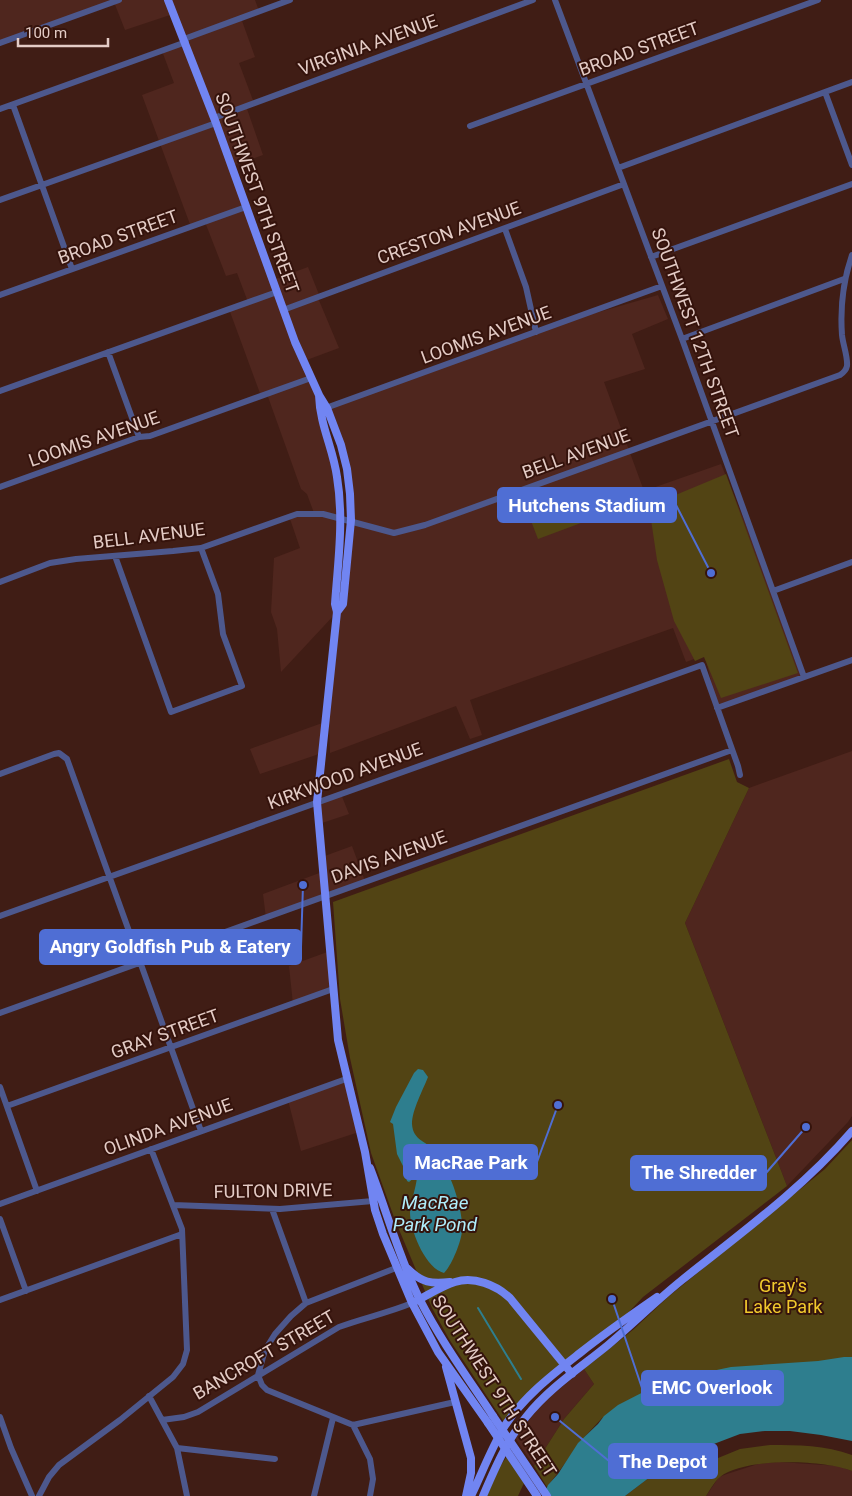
<svg xmlns="http://www.w3.org/2000/svg" width="852" height="1496" font-family="Roboto,sans-serif">
	<rect width="100%" height="100%" fill="#401d15"/>
	<path fill="#4f261e" d="M0,0H255L259,11L241,18L255,57L239,63L254,103L246,106L263,155L232,166L273,280L308,267L320,297L318,298L339,348L304,361L319,395L337,474L338,607L348,551L350,494L327,408L568,321L658,295L668,319L632,334L645,369L604,382L644,491L721,464L773,591L804,677L717,708L705,655L686,662L673,628L470,700L482,735L470,739L456,706L330,753L328,691L336,613L281,672L277,629L271,612L274,558L300,548L289,516L314,513L307,494L301,489L267,394L261,396L229,309L248,302L237,273L226,276L205,222L191,227L142,95L174,83L162,51L186,42L173,14L125,30L114,2L0,43Z
		M325,722L322,753L260,774L250,749Z
		M852,751V1116L848,1122L787,1186L685,923L749,788Z
		M341,794L349,814L319,824L317,802Z
		M352,846L365,881L266,918L263,894L322,872V857Z
		M330,951L333,989L293,1004L289,966Z
		M346,1079L359,1132L301,1151L288,1100Z
		M584,1369L594,1384L564,1419L534,1466L515,1438L537,1410L552,1395Z
		M779,1462L839,1466L852,1471V1496H706L719,1477L727,1474L758,1464Z"/>
	<path fill="#524414" d="M726,474L798,673L721,698L704,657L695,661L674,621L657,560L649,506Z
		M578,489L589,520L538,539L526,508Z
		M729,759L737,782L749,788L685,923L787,1186L643,1297L626,1315L555,1369L504,1422L449,1339L432,1308L395,1220L371,1153L350,1058L340,999L333,902Z
		M852,1140V1362L683,1377L602,1418L578,1444L566,1462L547,1487L534,1466L564,1419L594,1384L584,1369L634,1329L668,1297L825,1169Z
		M770,1445C798,1445 825,1445 852,1455V1471C824,1460 745,1457 720,1477C714,1482 710,1490 706,1496H625L662,1468L685,1457L701,1465L740,1449Z
		M507,1456L524,1483L518,1496H487L499,1468Z"/>
	<path fill="#2e7e8e" d="M418,1069L423,1070L428,1077C423,1090 412,1110 412,1124C413,1141 427,1141 436,1152C449,1168 464,1210 462,1231C461,1242 452,1265 444,1273C425,1268 410,1230 410,1212C411,1200 416,1188 417,1177H415L409,1182L407,1181L404,1168L397,1154L393,1124L390,1122L396,1107L414,1073Z
		M844,1357H852V1441L821,1435L790,1431H765L740,1434L698,1450L662,1468L625,1496H543L548,1485L558,1474L578,1443L598,1424L604,1416L618,1405L657,1385L683,1377L731,1367L818,1361Z"/>
	<g fill="none" stroke-linecap="round" stroke-linejoin="round">
		<path stroke="#2e7e8e" stroke-width="2" d="M478,1308L521,1379"/>
		<path stroke="#4d588d" stroke-width="6" d="M555,0L682,339L804,677
			M184,39L290,0
			M0,43L119,0
			M825,92L852,165
			M13,105L72,269
			M0,109L186,42
			M214,118L533,0
			M470,126L818,0
			M618,168L852,82
			M0,200L216,123
			M505,229L526,287L536,332
			M651,257L852,184
			M0,295L246,207
			M283,310L624,184
			M682,339L844,279
			M108,352L139,437
			M0,391L277,292
			M323,409L662,286
			M0,487L139,437L150,436L311,378
			M115,556L171,712L242,686L223,634L218,594L201,548
			M0,582L50,563L76,559L173,551L201,548L297,514H323L394,533L425,525L840,375C843,373 846,371 847,366C848,357 843,345 842,335C840,307 843,281 852,255
			M773,591L852,562
			M717,708L852,660
			M0,774L54,754L59,753L67,759L201,1131
			M0,916L702,665L738,766L740,775
			M0,1013L732,750
			M0,1087L37,1191
			M7,1106L333,989
			M0,1204L346,1079
			M173,1205L280,1209L373,1201
			M272,1209L306,1303
			M0,1219L26,1291
			M396,1268L306,1303L291,1316L275,1334L265,1350L258,1375L262,1385L267,1390L353,1425L455,1402
			M0,1300L182,1234
			M149,1396L177,1448L187,1496
			M0,1417L11,1448L32,1496
			M162,1420L184,1417L198,1412L339,1327C363,1318 388,1313 412,1303
			M353,1425L370,1459L373,1479L370,1496
			M177,1448L275,1459
			M39,1496L49,1477L59,1465L120,1420L173,1377L183,1364L187,1350L182,1229L151,1149
			M314,1496L333,1418"/>
		<path stroke="#7185f2" stroke-width="8" d="M168,0L216,123L295,342L319,395L327,408L341,445L347,469L350,494L351,520L343,604L337,612
			M319,395C320,426 333,448 337,477C344,519 338,562 335,604L337,612L317,802L338,1040L365,1152L375,1210L383,1234L412,1303L438,1352L488,1423
			M370,1168C387,1212 399,1258 420,1300C441,1341 468,1378 493,1416
			M408,1269C422,1283 431,1284 450,1282
			M416,1301C428,1295 442,1286 455,1282C474,1276 496,1285 510,1298L572,1374
			M446,1367L471,1458V1473L466,1496
			M471,1496C482,1473 491,1449 504,1427C523,1397 552,1375 580,1353C605,1333 631,1315 657,1297
			M483,1496C495,1468 507,1440 526,1417C549,1388 580,1368 608,1345C633,1324 657,1300 682,1280C741,1233 803,1188 852,1131"/>
		<path stroke="#7185f2" stroke-width="8" d="M493,1416L547,1496
			M488,1423L537,1496"/>
	</g>
	<g text-anchor="middle" stroke-width="4" stroke-linejoin="round" paint-order="stroke">
		<g font-size="18" fill="#e4ccc6" stroke="#35130c">
			<text transform="translate(368 45) rotate(-20)" y="6">VIRGINIA AVENUE</text>
			<text transform="translate(639 49) rotate(-20)" y="6">BROAD STREET</text>
			<text transform="translate(257 193) rotate(70)" y="6">SOUTHWEST 9TH STREET</text>
			<text transform="translate(449 233) rotate(-20)" y="6">CRESTON AVENUE</text>
			<text transform="translate(118 237) rotate(-20)" y="6">BROAD STREET</text>
			<text transform="translate(695 333) rotate(70)" y="6">SOUTHWEST 12TH STREET</text>
			<text transform="translate(486 335) rotate(-20)" y="6">LOOMIS AVENUE</text>
			<text transform="translate(94 439) rotate(-19)" y="6">LOOMIS AVENUE</text>
			<text transform="translate(576 454) rotate(-20)" y="6">BELL AVENUE</text>
			<text transform="translate(149 536) rotate(-7)" y="6">BELL AVENUE</text>
			<text transform="translate(345 776) rotate(-20)" y="6">KIRKWOOD AVENUE</text>
			<text transform="translate(389 857) rotate(-20)" y="6">DAVIS AVENUE</text>
			<text transform="translate(165 1034) rotate(-20)" y="6">GRAY STREET</text>
			<text transform="translate(168 1127) rotate(-20)" y="6">OLINDA AVENUE</text>
			<text transform="translate(273 1191) rotate(-1)" y="6">FULTON DRIVE</text>
			<text transform="translate(264 1355) rotate(-30)" y="6">BANCROFT STREET</text>
			<text transform="translate(494 1386) rotate(57)" y="6">SOUTHWEST 9TH STREET</text>
		</g>
		<g font-size="18" fill="#f1c92d" stroke="#35130c">
			<text x="783" y="1292">Gray's<tspan x="783" dy="21">Lake Park</tspan></text>
		</g>
		<g font-size="19" font-style="italic" fill="#afedfb" stroke="#35130c">
			<text x="435" y="1209">MacRae<tspan x="435" dy="22">Park Pond</tspan></text>
		</g>
	</g>
	<path fill="none" stroke="#4f6ed4" stroke-width="2" d="M711 573L676 505M303 885L301 947M558 1105L537 1162M806 1127L766 1173M612 1299L642 1388M555 1417L609 1461"/>
	<g fill="#4f6ed4" stroke="#35130c" stroke-width="2">
		<circle cx="711" cy="573" r="5"/>
		<circle cx="303" cy="885" r="5"/>
		<circle cx="558" cy="1105" r="5"/>
		<circle cx="806" cy="1127" r="5"/>
		<circle cx="612" cy="1299" r="5"/>
		<circle cx="555" cy="1417" r="5"/>
	</g>
	<g fill="#4f6ed4" stroke="#4f6ed4" stroke-width="2">
		<rect x="498" y="488" width="178" height="34" rx="5"/>
		<rect x="40" y="930" width="261" height="34" rx="5"/>
		<rect x="404" y="1145" width="133" height="34" rx="5"/>
		<rect x="631" y="1156" width="135" height="34" rx="5"/>
		<rect x="642" y="1371" width="141" height="34" rx="5"/>
		<rect x="609" y="1444" width="108" height="34" rx="5"/>
	</g>
	<g font-size="19" text-anchor="middle" font-weight="bold" fill="#fff">
		<text x="587" y="512">Hutchens Stadium</text>
		<text x="170" y="953">Angry Goldfish Pub &amp; Eatery</text>
		<text x="471" y="1169">MacRae Park</text>
		<text x="699" y="1179">The Shredder</text>
		<text x="712" y="1394">EMC Overlook</text>
		<text x="663" y="1468">The Depot</text>
	</g>
	<path d="M18 38v8h90v-8" fill="none" stroke="#e4ccc6" stroke-width="2.5"/>
	<text x="25" y="38" font-size="15" fill="#e4ccc6" stroke="#35130c" stroke-width="4" paint-order="stroke">100 m</text>
</svg>
